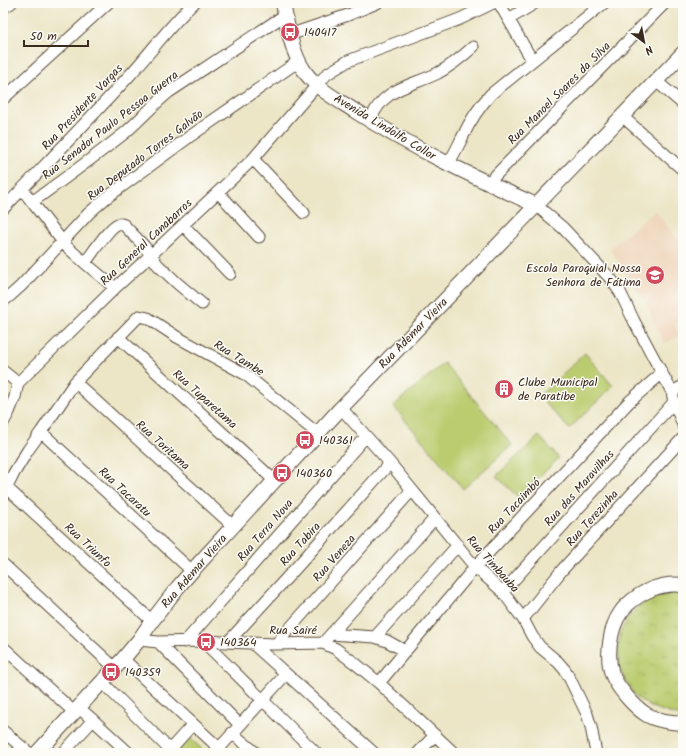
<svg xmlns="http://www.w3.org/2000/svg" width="686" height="756" font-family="Kalam,sans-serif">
	<defs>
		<pattern id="grass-tufts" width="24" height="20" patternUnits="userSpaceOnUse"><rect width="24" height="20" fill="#bbcc6f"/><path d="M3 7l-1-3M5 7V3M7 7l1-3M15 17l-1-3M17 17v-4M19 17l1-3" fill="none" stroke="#a2af60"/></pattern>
	</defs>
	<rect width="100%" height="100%" fill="#fdfcf7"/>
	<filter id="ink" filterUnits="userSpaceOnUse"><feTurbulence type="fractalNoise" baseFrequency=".025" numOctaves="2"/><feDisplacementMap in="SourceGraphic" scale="8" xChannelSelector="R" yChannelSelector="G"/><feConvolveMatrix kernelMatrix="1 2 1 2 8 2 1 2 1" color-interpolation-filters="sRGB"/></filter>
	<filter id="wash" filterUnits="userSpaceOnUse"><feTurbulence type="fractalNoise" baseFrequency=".012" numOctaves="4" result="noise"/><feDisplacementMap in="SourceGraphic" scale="16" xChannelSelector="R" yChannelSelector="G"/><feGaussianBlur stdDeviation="0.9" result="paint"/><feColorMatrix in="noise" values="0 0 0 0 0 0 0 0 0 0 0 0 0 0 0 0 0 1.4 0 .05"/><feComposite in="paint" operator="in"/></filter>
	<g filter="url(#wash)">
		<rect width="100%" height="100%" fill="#ece6c7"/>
		<path fill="#efd6bc" d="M655,210L683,246V320L675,324L679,336L664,344L645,301L610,249Z"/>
		<path fill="url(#grass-tufts)" stroke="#7b7b46" d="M673,592H683V716L672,714L651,707L637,698L627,684L619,666L618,648L621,630L630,615L638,607L653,599Z"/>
		<path fill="#bbcc6f" stroke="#7b7b46" d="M585,353L613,386L569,429L539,396Z
			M444,363L512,445L463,489L393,406Z
			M539,436L559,458L518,497L496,476Z
			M189,737L204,751L202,753H173Z"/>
	</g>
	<g filter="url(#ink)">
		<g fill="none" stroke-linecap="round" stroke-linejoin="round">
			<defs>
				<path id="minor" d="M499,3L532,60
					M3,8L11,3
					M509,19L535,3
					M289,35L348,15L377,3
					M656,81L683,104
					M3,99L108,3
					M622,116L683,170
					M370,121C383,87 410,87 438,73C451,66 462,57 473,47
					M253,159L304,213
					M448,164C454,155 458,146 463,136C470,121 480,106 491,94L604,3
					M487,184L665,3
					M22,189L66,246L85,263L115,288
					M218,192L259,237
					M32,202C64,179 96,156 126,132C141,119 154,104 169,92L285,15
					M536,205L563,228L611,279L620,292L634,321L672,392L674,402L683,425
					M3,209C45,165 88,121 129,76C151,52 170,25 194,3
					M183,225L230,274
					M85,263C91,255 110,226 118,224C121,223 122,224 124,225L144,246L158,265L177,283L202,304
					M3,301L11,295L21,286L89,213L106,198L189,137L299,61
					M118,337L275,481
					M3,371L18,383
					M75,382L233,526
					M672,392L683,386
					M341,408L390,463L475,567L503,592L523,619L532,636L540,647L558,662L565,670L570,679L587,714L591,727L596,753
					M3,423L9,412L15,397L18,383L26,375L115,288L151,255L253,159L317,85L327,74L348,61L460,19L493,3
					M41,432L192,571
					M7,488L152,621
					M3,495L14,473L28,450L41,432L75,382L139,316L148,318L177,337L245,374L318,434
					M3,564L115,668
					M503,592L674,402
					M523,619L562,570L683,438
					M331,634L375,637L387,641L405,651
					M375,637L458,545
					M139,640L158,642L203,641L276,644L323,643L336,649L356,664L379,683L454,753
					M203,641L316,753
					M158,642L240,725
					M185,642L366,436
					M228,642L295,569L390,463
					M252,643L374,753
					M323,643L435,518
					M276,644L412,490
					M3,647L74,712
					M123,659L219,748
					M102,682L170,750
					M379,683L475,567L629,402L662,373
					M78,707L93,720L129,753
					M3,731L29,753
					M232,733L256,753
					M63,753L93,720
					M167,753L193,724
					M215,753L286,674
					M418,753L435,735"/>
				<path id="major" d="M283,3C287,25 292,54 305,72C317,89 338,100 355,111C412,148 474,177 536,205
					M683,585C662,582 642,591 627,605C625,607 623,609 621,612C610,627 606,656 612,674C615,682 621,690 627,697C633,704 639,710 647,715C658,721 671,722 683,723
					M37,753L123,659L139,640L152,621L178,587L192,571L341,408L683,53"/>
			</defs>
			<use href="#minor" stroke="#564637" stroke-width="13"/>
			<use href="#major" stroke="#564637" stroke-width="16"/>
			<use href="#minor" stroke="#fff" stroke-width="11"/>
			<use href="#major" stroke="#fff" stroke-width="14"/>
		</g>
	</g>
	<defs>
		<symbol id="bus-disc" viewBox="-11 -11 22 22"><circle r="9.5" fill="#d1495b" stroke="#fdfcf7"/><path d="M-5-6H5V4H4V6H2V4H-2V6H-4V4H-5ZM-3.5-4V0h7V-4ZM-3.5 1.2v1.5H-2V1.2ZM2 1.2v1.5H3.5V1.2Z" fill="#fff"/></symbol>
		<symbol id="school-disc" viewBox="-11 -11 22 22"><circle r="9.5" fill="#d1495b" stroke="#fdfcf7"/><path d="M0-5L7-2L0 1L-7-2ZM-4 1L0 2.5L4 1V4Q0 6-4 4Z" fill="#fff"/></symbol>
		<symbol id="building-disc" viewBox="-11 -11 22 22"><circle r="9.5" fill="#d1495b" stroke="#fdfcf7"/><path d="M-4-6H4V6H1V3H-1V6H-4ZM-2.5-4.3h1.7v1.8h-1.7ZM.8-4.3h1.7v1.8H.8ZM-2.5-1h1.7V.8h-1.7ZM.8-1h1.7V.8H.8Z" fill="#fff"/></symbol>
	</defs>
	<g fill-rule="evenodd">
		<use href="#bus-disc" x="279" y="21" width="22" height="22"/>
		<use href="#school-disc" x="644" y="264" width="22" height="22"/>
		<use href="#building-disc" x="493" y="378" width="22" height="22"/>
		<use href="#bus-disc" x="294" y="429" width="22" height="22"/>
		<use href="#bus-disc" x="271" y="462" width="22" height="22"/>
		<use href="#bus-disc" x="195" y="631" width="22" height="22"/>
		<use href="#bus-disc" x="100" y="661" width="22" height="22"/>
	</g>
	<g text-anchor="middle" stroke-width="3" stroke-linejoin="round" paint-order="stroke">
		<g font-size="12" fill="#3b2a1e" stroke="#fdfcf7" text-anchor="start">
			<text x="304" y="36">140417</text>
			<text x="641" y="272" text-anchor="end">Escola Paroquial Nossa<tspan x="641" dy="14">Senhora de Fátima</tspan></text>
			<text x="518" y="386">Clube Municipal<tspan x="518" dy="14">de Paratibe</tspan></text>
			<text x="319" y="444">140361</text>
			<text x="296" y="477">140360</text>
			<text x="220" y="646">140364</text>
			<text x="125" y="676">140359</text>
		</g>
		<g font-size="12" fill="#3b2a1e" stroke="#fdfcf7">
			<text transform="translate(559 93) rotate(-45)" y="4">Rua Manoel Soares da Silva</text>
			<text transform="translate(82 107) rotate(-47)" y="4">Rua Presidente Vargas</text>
			<text transform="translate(110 125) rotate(-38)" y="4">Rua Senador Paulo Pessoa Guerra</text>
			<text transform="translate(385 127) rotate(31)" y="4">Avenida Lindolfo Collor</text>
			<text transform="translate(145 155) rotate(-37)" y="4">Rua Deputado Torres Galvão</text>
			<text transform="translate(146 242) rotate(-43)" y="4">Rua General Canabarros</text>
			<text transform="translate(413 333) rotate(-46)" y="4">Rua Ademar Vieira</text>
			<text transform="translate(239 358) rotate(32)" y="4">Rua Tambe</text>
			<text transform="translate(205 399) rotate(42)" y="4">Rua Tuparetama</text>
			<text transform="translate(163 445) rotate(42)" y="4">Rua Toritama</text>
			<text transform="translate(579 488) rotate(-48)" y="4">Rua das Maravilhas</text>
			<text transform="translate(125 492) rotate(43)" y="4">Rua Tacaratu</text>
			<text transform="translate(514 506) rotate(-47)" y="4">Rua Tacaimbó</text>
			<text transform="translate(592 518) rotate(-48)" y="4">Rua Terezinha</text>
			<text transform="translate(265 530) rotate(-49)" y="4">Rua Terra Nova</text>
			<text transform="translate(300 544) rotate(-48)" y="4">Rua Tabira</text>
			<text transform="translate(88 545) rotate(43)" y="4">Rua Triunfo</text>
			<text transform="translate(334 558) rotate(-49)" y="4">Rua Veneza</text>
			<text transform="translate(493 564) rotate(48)" y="4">Rua Timbauba</text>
			<text transform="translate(194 571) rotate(-49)" y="4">Rua Ademar Vieira</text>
			<text x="293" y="634">Rua Sairé</text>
		</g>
	</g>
	<rect width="686" height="756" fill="none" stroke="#fdfcf7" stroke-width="16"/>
	<g transform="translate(644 42) rotate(148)" stroke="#fdfcf7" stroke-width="3" paint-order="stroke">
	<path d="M0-3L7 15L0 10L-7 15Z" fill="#3b2a1e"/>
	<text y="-6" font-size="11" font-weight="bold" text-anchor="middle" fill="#3b2a1e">N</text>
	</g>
	<path d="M24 40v6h64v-6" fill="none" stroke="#3b2a1e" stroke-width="2"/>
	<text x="30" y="40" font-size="12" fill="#3b2a1e" stroke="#fdfcf7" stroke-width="3" paint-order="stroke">50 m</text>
</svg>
